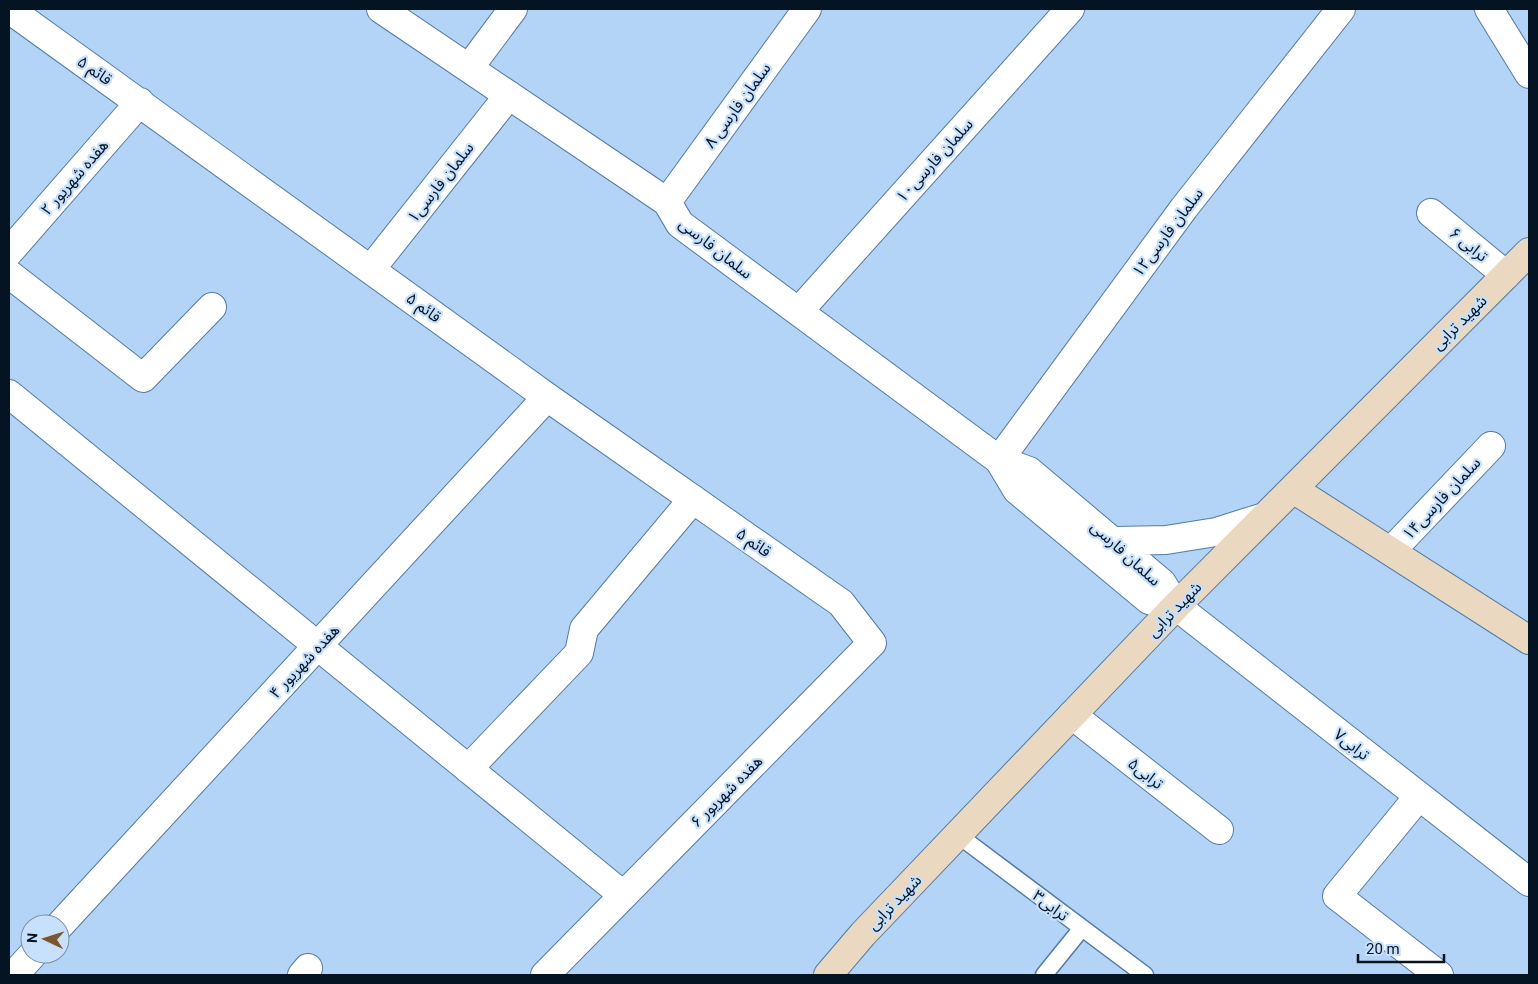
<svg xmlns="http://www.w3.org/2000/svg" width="1538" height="984" font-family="Roboto,'Noto Sans Arabic',sans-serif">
	<rect width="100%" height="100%" fill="#b3d4f7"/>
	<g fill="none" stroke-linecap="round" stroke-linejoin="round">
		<defs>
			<path id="lane" d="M958,835L1145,975
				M1044,975L1082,928"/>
			<path id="street" d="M9,9L547,397L841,603L872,643L545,975
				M381,9L667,202L680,224L999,460L1029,471L1162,583L1176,606L1529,882
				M1489,9L1529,74
				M469,68L513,9
				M667,202L807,9
				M1431,213L1506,275
				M9,252L140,102
				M371,269L509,95
				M9,274L143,378L212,307
				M799,311L1070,9
				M9,394L623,895
				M999,460L1184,208L1341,9
				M999,460L1017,490L1149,600L1176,606
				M1115,541L1166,540L1216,532L1264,517
				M1391,551L1491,446
				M1072,715L1219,830
				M468,769L579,653L584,629L693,499
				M1419,796L1337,896L1439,975
				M60,925L547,397
				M14,975L33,954
				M302,975L308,968"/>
			<path id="secondary" d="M1293,489L1529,640
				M828,975L863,934L1176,606L1529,252"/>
		</defs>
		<use href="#lane" stroke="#547ba2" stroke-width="19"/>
		<use href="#street" stroke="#547ba2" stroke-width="30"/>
		<use href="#secondary" stroke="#547ba2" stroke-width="30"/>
		<use href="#lane" stroke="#fff" stroke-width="16"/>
		<use href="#street" stroke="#fff" stroke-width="28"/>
		<use href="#secondary" stroke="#ead8c1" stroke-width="28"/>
	</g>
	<g text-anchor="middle" stroke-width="4.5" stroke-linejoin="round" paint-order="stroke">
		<g font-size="16" fill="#051423" stroke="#c7e0fb">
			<text transform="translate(95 70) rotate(35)" y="6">قائم ۵</text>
			<text transform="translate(737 105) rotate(-54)" y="6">سلمان فارسی ۸</text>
			<text transform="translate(934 160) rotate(-48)" y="6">سلمان فارسی۱۰</text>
			<text transform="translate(74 177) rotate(-49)" y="6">هفده شهریور ۲</text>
			<text transform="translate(440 182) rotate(-52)" y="6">سلمان فارسی۱</text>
			<text transform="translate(1167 232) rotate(-53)" y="6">سلمان فارسی۱۲</text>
			<text transform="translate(1469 244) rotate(39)" y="6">ترابی ۶</text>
			<text transform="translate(716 248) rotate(38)" y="6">سلمان فارسی</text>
			<text transform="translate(424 307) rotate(36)" y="6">قائم ۵</text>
			<text transform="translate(1459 322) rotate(-45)" y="6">شهید ترابی</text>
			<text transform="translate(1441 498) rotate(-47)" y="6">سلمان فارسی۱۴</text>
			<text transform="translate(754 542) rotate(35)" y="6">قائم ۵</text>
			<text transform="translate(1126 553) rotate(42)" y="6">سلمان فارسی</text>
			<text transform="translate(1174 609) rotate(-46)" y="6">شهید ترابی</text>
			<text transform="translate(304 661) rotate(-47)" y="6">هفده شهریور ۴</text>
			<text transform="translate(1352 744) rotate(38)" y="6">ترابی۷</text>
			<text transform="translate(1146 773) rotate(38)" y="6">ترابی۵</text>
			<text transform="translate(726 791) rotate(-45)" y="6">هفده شهریور ۶</text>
			<text transform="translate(894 902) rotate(-46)" y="6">شهید ترابی</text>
			<text transform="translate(1051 905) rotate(37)" y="6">ترابی۳</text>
		</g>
	</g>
	<rect width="1538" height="984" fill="none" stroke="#051423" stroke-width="20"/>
	<g transform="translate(45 939) rotate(274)"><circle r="24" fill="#c7e0fb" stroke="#798ea5"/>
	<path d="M0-4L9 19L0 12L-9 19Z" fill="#7a572f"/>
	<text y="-8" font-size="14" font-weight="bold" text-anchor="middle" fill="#051423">N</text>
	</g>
	<path d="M1358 954v8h86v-8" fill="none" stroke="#051423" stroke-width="2.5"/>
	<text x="1366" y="954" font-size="15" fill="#051423" stroke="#c7e0fb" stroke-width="4" paint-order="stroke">20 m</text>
</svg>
